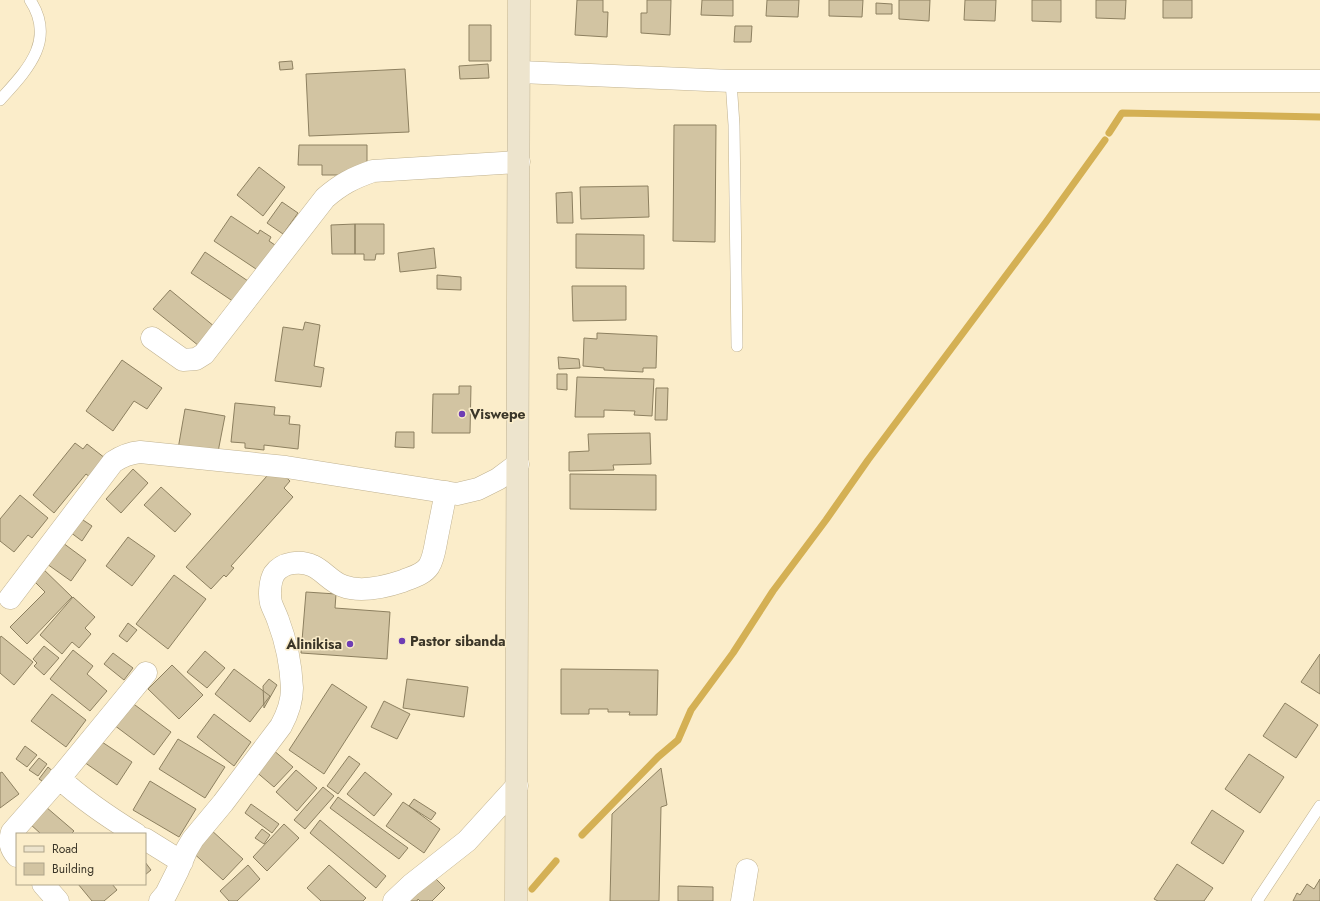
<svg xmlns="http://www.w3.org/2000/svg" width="1320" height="901" font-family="Jost,sans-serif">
	<rect width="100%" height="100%" fill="#fbedca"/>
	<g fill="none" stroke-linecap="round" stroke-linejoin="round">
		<path stroke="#d4b054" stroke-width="7" d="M1109,133L1122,113L1320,117
			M582,835L658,757L678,740L691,710L733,653L773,591L826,520L868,460L1046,222L1105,140
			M532,889L556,861"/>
	</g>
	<path fill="#d2c4a2" stroke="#8d8060" d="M577,0H603V12H608L607,37L575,35Z
		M647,0H671L670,35L641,33V13H647Z
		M702,0H733V16L701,15Z
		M767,0H799L798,17L766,16Z
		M829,0H863L862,17L829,16Z
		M899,0H930L929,21L899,19Z
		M965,0H996L995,21L964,20Z
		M1032,0H1061V22L1032,21Z
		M1096,0H1126L1125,19L1096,18Z
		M1163,0H1192V18H1163Z
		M876,3L892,4V14H876Z
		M469,25H491V61H469Z
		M735,26H752L751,42H734Z
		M292,61L293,69L280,70L279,62Z
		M488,64L489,78L460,79L459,66Z
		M405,69L409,132L309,136L306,74Z
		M674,125H716L715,242L673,241Z
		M299,145H367V166L360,175H322V165H298Z
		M259,167L285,187L263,216L237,195Z
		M648,186L649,217L581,219L580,187Z
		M572,192L573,223H557L556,193Z
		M282,202L298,213L283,234L267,223Z
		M231,216L258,234L260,230L271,237L269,241L275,245L259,271L214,241Z
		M355,224V254H332L331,225Z
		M355,224H384V254H376L375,260H364V254H355Z
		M576,234L644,235V269L576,268Z
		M434,248L436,268L400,272L398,253Z
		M205,252L248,281L234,302L191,273Z
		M437,275L461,277V290L437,289Z
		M572,286H626V320L573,321Z
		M170,290L215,327L199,346L153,309Z
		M305,322L320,325L314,366L324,368L321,387L275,381L283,327L303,330Z
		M597,333L657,336L656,368H643V372L604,370V368L583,366L584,338L597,339Z
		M558,357L579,359L580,368L559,369Z
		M122,360L162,388L147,409L134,401L113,431L86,411Z
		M557,374H567V390L557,389Z
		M577,377L654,379L652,416L634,415L635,411L604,410V417H575Z
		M459,386H471L470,433H432L433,394H459Z
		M656,388H668L667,420H655Z
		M235,403L275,407L274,415L290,416L289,424L300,425L298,449L264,445V450L245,448V443L231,442Z
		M185,409L225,416L217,457L178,449Z
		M396,432H414V448L395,447Z
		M650,433L651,464L613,465L614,470L569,471V452L589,451L588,434Z
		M75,443L83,449L87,444L110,462L95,481L86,474L54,513L33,495Z
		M275,467L290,481L284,488L293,497L231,566L234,568L226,577L224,575L211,589L186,567Z
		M133,469L148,483L121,513L106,499Z
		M570,474L656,475V510L570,509Z
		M161,487L191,514L175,532L144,505Z
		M20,495L48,518L32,538L28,535L14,552L0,541V519Z
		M80,518L92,526L82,541L70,532Z
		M128,537L155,556L132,586L106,566Z
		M63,543L86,560L71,581L47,564Z
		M39,565L72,597L27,644L10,627L45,592L29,576Z
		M174,575L206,599L168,649L136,624Z
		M306,592L336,594L335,608L390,612L387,659L301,653Z
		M73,597L95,617L85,628L91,634L79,648L72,642L62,654L40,635Z
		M128,623L137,630L127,642L119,636Z
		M1,636L33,662L14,685L0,673V638Z
		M44,646L59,658L44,675L34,666L37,663L33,659Z
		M73,650L93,666L87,674L107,691L90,711L50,679Z
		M205,651L225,668L207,688L187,672Z
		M113,653L133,668L124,680L104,664Z
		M1320,654V694L1301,682Z
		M172,665L203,695L179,719L148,689Z
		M234,669L270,696L250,722L215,694Z
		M561,669L658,670L657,715H629L630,712H608V709H589V714H561Z
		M269,679L277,685L264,708L263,686Z
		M407,679L468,687L464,717L403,708Z
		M332,684L367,707L324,774L289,750Z
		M52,694L86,720L66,747L31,721Z
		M384,701L410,714L397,739L371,727Z
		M131,702L171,732L154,755L114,725Z
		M1285,703L1318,725L1296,758L1263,736Z
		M214,714L251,742L234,766L197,737Z
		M178,739L225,767L205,798L159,769Z
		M99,740L132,762L117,785L84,762Z
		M25,746L37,755L27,767L16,759Z
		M272,749L293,767L274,787L254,770Z
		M1249,754L1284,777L1260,813L1225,789Z
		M349,756L360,764L338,794L327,786Z
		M39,758L47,764L38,776L29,770Z
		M48,767L56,774L48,785L39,779Z
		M661,768L667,805L661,807L659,901H610L612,814Z
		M296,770L317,788L297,811L276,792Z
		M2,772L19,794L0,808V773Z
		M365,772L392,794L374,816L347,794Z
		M150,781L196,809L179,837L133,810Z
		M323,787L334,796L305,829L294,820Z
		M338,797L408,848L399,859L330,808Z
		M414,799L436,813L431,820L409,806Z
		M403,802L409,806L440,829L424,853L386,826Z
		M251,804L279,824L272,833L245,813Z
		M46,807L74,831L71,834H41L30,824Z
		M1212,810L1244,831L1223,864L1191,843Z
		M320,820L386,876L376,888L310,833Z
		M284,824L299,838L267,871L253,857Z
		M210,829L243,859L223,880L190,850Z
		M262,829L270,835L264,844L255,838Z
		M145,862L151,870L145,875Z
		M1177,864L1213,888L1204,901H1158L1154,899Z
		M248,865L260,879L237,901H229L220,891Z
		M329,865L366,898L363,901H321L307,888Z
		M430,873L445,888L432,901H420L418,899L417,901H402Z
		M1320,879V901H1293L1297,893L1300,895L1307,884L1314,889Z
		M78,884H112L117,890L104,901H92Z
		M678,886L713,887V901H678Z"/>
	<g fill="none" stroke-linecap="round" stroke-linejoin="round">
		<defs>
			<path id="lane" d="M731,81L734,125L737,346
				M0,100C26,71 57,41 30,0
				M1257,901L1320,806"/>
			<path id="street" d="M520,72L731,81H1320
				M152,338L183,360L196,359L204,354L325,198C341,184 353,178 373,171L519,162
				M10,598L113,462C122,456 129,453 140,452L286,467L457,494L478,489L498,479L518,464
				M59,778C82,799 110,818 136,834
				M145,839L182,862
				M17,856C10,848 9,842 12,832L63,774L146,673
				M43,884L58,901
				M160,901L166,894L178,870L187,849L193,839L223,803L281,726C287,715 292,701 292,688C291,666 286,641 278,620C276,614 273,609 271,603C269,595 270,581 274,574C282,562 301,560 313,566C324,571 331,582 343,586C361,593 385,587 403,581C412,577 423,575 429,566C434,558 435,547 437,537C440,522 443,507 446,492
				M394,901L411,885L467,841L517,786
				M742,901L747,870"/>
			<path id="secondary" d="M516,901L519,0"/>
		</defs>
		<use href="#lane" stroke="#c0b290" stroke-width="12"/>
		<use href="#street" stroke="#c0b290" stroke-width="23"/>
		<use href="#secondary" stroke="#c0b290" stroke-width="23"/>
		<use href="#lane" stroke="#fff" stroke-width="11"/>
		<use href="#street" stroke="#fff" stroke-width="22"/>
		<use href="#secondary" stroke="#ede4cd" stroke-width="22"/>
	</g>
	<g fill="#6e3db4" stroke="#fbedca" stroke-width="1.5">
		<circle cx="462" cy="414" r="4"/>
		<circle cx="402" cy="641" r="4"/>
		<circle cx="350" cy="644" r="4"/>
	</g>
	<g text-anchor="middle" stroke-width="3" stroke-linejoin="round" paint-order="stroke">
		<g font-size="14" font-weight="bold" fill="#3b3628" stroke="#fbedca" text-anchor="start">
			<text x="470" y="419">Viswepe</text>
			<text x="410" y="646">Pastor sibanda</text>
			<text x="342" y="649" text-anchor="end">Alinikisa</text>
		</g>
	</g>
	<rect x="16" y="833" width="130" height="52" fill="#fbedca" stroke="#aea489"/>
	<rect x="24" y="846" width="20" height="6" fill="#ede4cd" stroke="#aea489"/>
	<text x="52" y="853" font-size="12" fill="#3b3628">Road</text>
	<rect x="24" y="863" width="20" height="12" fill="#d2c4a2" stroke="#aea489"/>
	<text x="52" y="873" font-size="12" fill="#3b3628">Building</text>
</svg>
